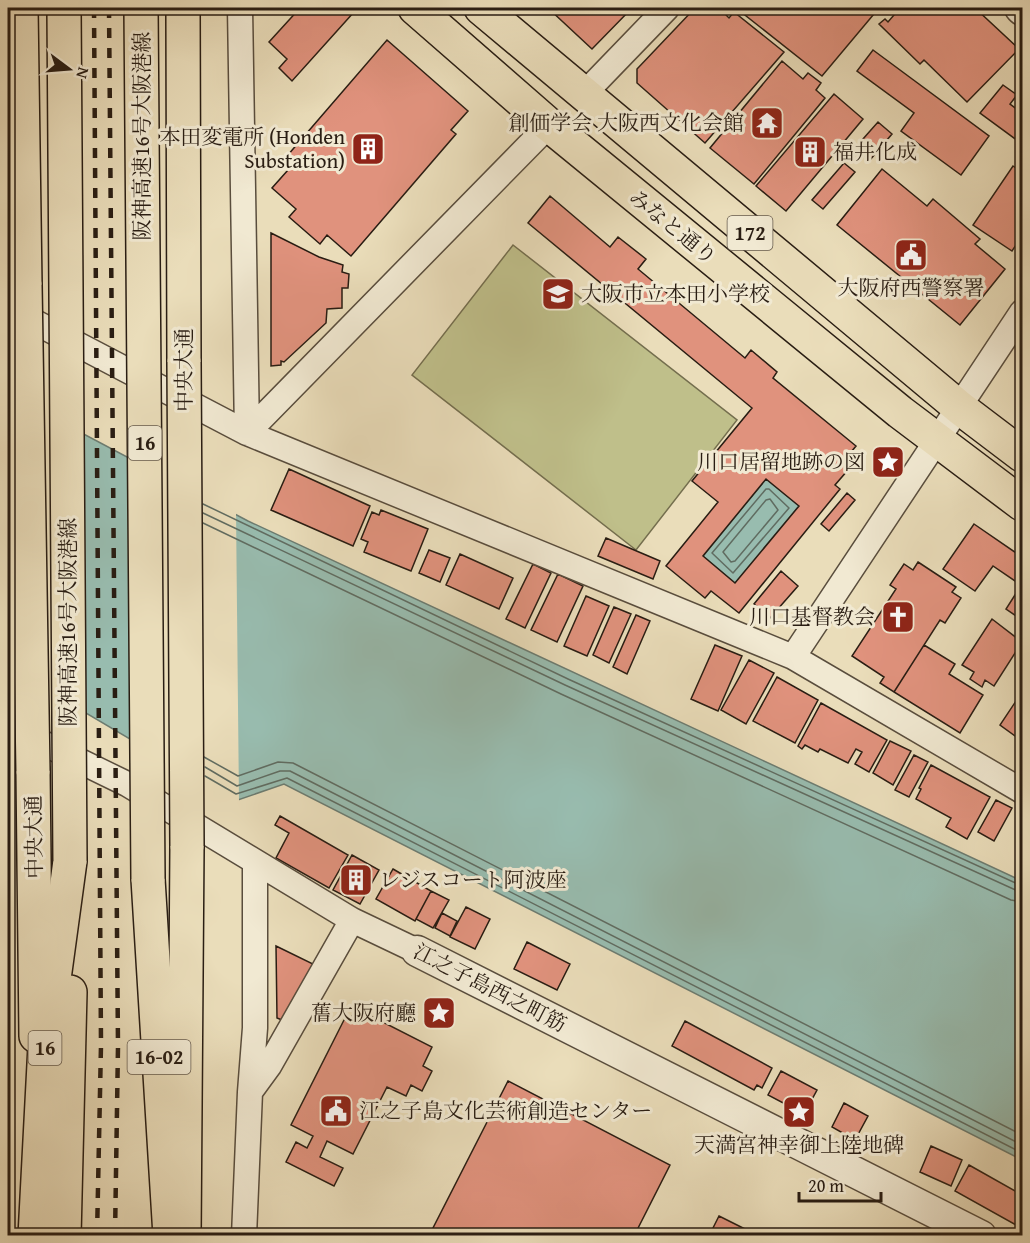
<svg xmlns="http://www.w3.org/2000/svg" width="1030" height="1243" font-family="'Gentium Book Plus','Noto Serif JP',serif">
	<rect width="100%" height="100%" fill="#eaddba"/>
	<filter id="stains"><feTurbulence type="fractalNoise" baseFrequency=".00333" numOctaves="4"/><feColorMatrix values="0 0 0 0 .2 0 0 0 0 .09 0 0 0 0 .02 0 0 0 .5 -.17"/></filter>
	<radialGradient id="worn" r=".72"><stop offset=".6" stop-color="#630" stop-opacity="0"/><stop offset="1" stop-color="#630" stop-opacity=".3"/></radialGradient>
	<path fill="#bfbf8a" stroke="#746e4e" stroke-width="1.5" d="M513,245L737,420L636,550L412,375Z"/>
	<path fill="#98bcaf" stroke="#6c7c71" stroke-width="1.5" d="M8,394L248,521L1022,881V1160L284,784L235,801L8,667Z
		M766,479L799,506L735,583L703,556Z"/>
	<path fill="#eaddba" d="M8,391L55,416V698L8,671Z
		M150,466L236,511L239,803L235,804L156,758Z"/>
	<g fill="none" stroke-linecap="round" stroke-linejoin="round">
		<path stroke="#606c61" stroke-width="1.5" d="M766,489H769L789,508L733,573L712,553Z
			M770,499L778,510L735,561L731,562L723,552L766,500Z
			M203,504L568,679L1022,886
			M203,513L565,685L1022,893
			M203,523L561,694L1011,900L1022,902
			M204,757L238,776L278,762L293,763L1022,1135
			M205,767L237,786L280,771H290L1022,1145
			M205,776L236,794L287,778L1022,1153"/>
	</g>
	<path fill="#e0927d" stroke="#291d13" stroke-width="1.5" fill-rule="evenodd" d="M300,8H350L354,12L292,81L279,68L287,59L269,42Z
		M548,8H632L592,49Z
		M695,8H719L729,18L734,12L784,52L705,143L637,83V69Z
		M736,8H879L822,76Z
		M900,8H975L1019,49L967,102L924,60L920,64L879,24L885,19L888,22Z
		M387,40L468,111L451,130L456,134L351,256L327,235L320,244L289,217L296,209L272,188L288,170L281,163Z
		M873,50L989,136L961,175L901,131L914,113L857,71Z
		M782,61L803,79L808,73L821,83L816,90L825,98L754,184L710,148Z
		M1022,83V95L1016,89Z
		M1003,85L1017,95L1010,104L1022,113V144L980,113Z
		M834,94L863,119L786,211L756,186Z
		M878,122L892,134L870,160L855,148Z
		M844,163L855,172L823,209L812,200Z
		M1013,166L1022,172V236L1012,251L973,225Z
		M882,169L927,206L933,199L980,239L975,244L1005,269L960,325L837,225Z
		M550,196L610,247L618,237L646,259L638,269L745,358L751,350L777,372L773,378L856,446L847,457L854,463L835,485L840,489L739,613L711,591L705,598L666,566L718,502L692,481L752,408L528,223ZM766,479L799,506L735,583L703,556Z
		M271,233L319,257L343,265L342,272L349,274L348,288H342V308L327,309L326,323L284,362L281,361V365L271,366Z
		M289,469L370,506L353,546L271,510Z
		M847,493L855,500L829,531L821,524Z
		M381,510L428,529L411,571L364,552L368,542L361,539L372,512L379,515Z
		M974,524L1022,557V577L1018,583L993,566L975,591L943,569Z
		M606,538L660,561L653,579L598,556Z
		M429,550L450,558L440,582L419,573Z
		M460,554L513,578L499,609L446,585Z
		M918,562L956,587L952,592L961,598L945,623L940,620L894,692L880,683L884,677L852,656L896,589L890,585L904,564L913,570Z
		M533,564L551,573L525,628L506,619Z
		M781,571L798,586L770,618L754,604Z
		M558,574L583,586L557,642L531,630Z
		M1022,584V620L1006,609Z
		M586,596L609,606L587,656L564,646Z
		M614,607L631,614L609,663L593,655Z
		M636,615L650,621L627,674L613,667Z
		M992,619L1022,642L994,686L985,680L982,687L970,679L974,672L962,665Z
		M715,645L742,656L718,711L691,699Z
		M924,645L955,664L949,674L983,695L960,733L894,692Z
		M749,660L774,673L746,724L721,710Z
		M777,677L818,700L795,743L753,721Z
		M1022,692V741L1000,725Z
		M821,703L887,740L869,772L855,764L862,752L856,749L848,763L820,749L818,752L805,745L802,749L798,746Z
		M890,741L911,751L893,785L873,773Z
		M914,755L928,762L909,797L895,790Z
		M931,765L990,797L967,839L946,827L951,818L916,799L921,789L919,788Z
		M996,800L1012,808L994,841L978,832Z
		M280,816L348,855L329,888L276,858L289,833L275,825Z
		M352,855L379,870L360,904L333,890Z
		M393,869L431,891L415,921L376,899Z
		M431,891L449,900L433,928L416,919Z
		M466,907L490,919L475,949L450,937Z
		M442,913L457,921L450,936L435,928Z
		M527,942L570,964L557,990L514,969Z
		M276,946L313,964L282,1020L277,1018Z
		M357,1014L371,1016L432,1047L423,1066L432,1071L422,1091L411,1085L406,1096L387,1087L353,1154L327,1141L320,1157L343,1168L334,1186L286,1162L296,1142L307,1148L313,1136L291,1125L344,1020Z
		M685,1021L772,1068L762,1088L757,1085L754,1090L672,1046Z
		M781,1071L817,1090L804,1114L768,1095Z
		M508,1081L670,1165L634,1236H448L433,1228Z
		M844,1103L868,1116L855,1140L832,1127Z
		M931,1146L962,1160L951,1186L920,1172Z
		M969,1165L1022,1195V1225H1016L955,1191Z
		M719,1216L759,1236H709Z"/>
	<g fill="none" stroke-linecap="round" stroke-linejoin="round">
		<defs>
			<path id="minor" d="M583,95L667,8
				M549,125L247,433L793,657L1022,791
				M8,308L247,433L240,8
				M793,657L1022,312
				M8,726L127,784L352,920L417,951
				M250,1092L269,1066L352,920
				M244,1236L250,1092L255,1028V862"/>
			<path id="tertiary" d="M1020,8L1022,10
				M417,951L981,1236"/>
			<path id="primary" d="M21,8L25,285
				M183,8L184,362
				M33,771L36,1036
				M184,1236L187,846"/>
			<path id="trunk" d="M415,8L549,125L900,412L1022,504
				M481,8L960,408L1022,455"/>
			<path id="motorway" d="M148,879L170,1236
				M35,1236L45,1045L70,861
				M64,1236L70,992"/>
		</defs>
		<use href="#minor" stroke="#594d3d" stroke-width="27"/>
		<use href="#tertiary" stroke="#594d3d" stroke-width="33"/>
		<use href="#primary" stroke="#291d13" stroke-width="36"/>
		<use href="#trunk" stroke="#291d13" stroke-width="36"/>
		<use href="#motorway" stroke="#291d13" stroke-width="36"/>
		<use href="#minor" stroke="#f1e9d2" stroke-width="24"/>
		<use href="#tertiary" stroke="#f1e9d2" stroke-width="30"/>
		<use href="#primary" stroke="#eaddba" stroke-width="33"/>
		<use href="#trunk" stroke="#eaddba" stroke-width="33"/>
		<use href="#motorway" stroke="#eaddba" stroke-width="33"/>
		<path stroke="#291d13" stroke-width="4.5" stroke-dasharray="10 10" stroke-linecap="butt" d="M94,8L101,1045L97,1236
			M109,8L118,1046L115,1236"/>
		<defs>
			<path id="primary-bridge" d="M25,285L33,771
				M184,362L187,846"/>
			<path id="motorway-bridge" d="M64,8L70,861
				M141,8L148,879"/>
		</defs>
		<use href="#primary-bridge" stroke="#291d13" stroke-width="36" stroke-linecap="butt"/>
		<use href="#motorway-bridge" stroke="#291d13" stroke-width="36" stroke-linecap="butt"/>
		<use href="#primary-bridge" stroke="#eaddba" stroke-width="33"/>
		<use href="#motorway-bridge" stroke="#eaddba" stroke-width="33"/>
	</g>
	<defs>
		<symbol id="temple-square" viewBox="-11 -11 22 22"><rect x="-9" y="-9" width="18" height="18" rx="4" fill="#8f2418" stroke="#f1e9d2"/><path d="M0-6L5-2H3V0L6.5 2.5H4V6H1.5V3h-3V6H-4V2.5H-6.5L-3 0V-2H-5Z" fill="#fff"/></symbol>
		<symbol id="building-square" viewBox="-11 -11 22 22"><rect x="-9" y="-9" width="18" height="18" rx="4" fill="#8f2418" stroke="#f1e9d2"/><path d="M-4-6H4V6H1V3H-1V6H-4ZM-2.5-4.3h1.7v1.8h-1.7ZM.8-4.3h1.7v1.8H.8ZM-2.5-1h1.7V.8h-1.7ZM.8-1h1.7V.8H.8Z" fill="#fff"/></symbol>
		<symbol id="civic-square" viewBox="-11 -11 22 22"><rect x="-9" y="-9" width="18" height="18" rx="4" fill="#8f2418" stroke="#f1e9d2"/><path d="M-.6-6.5H3V-4.5H.6V-3L4-1V1h2V6H-6V1h2V-1L-.6-3ZM-1.2 2.5V6h2.4V2.5Z" fill="#fff"/></symbol>
		<symbol id="school-square" viewBox="-11 -11 22 22"><rect x="-9" y="-9" width="18" height="18" rx="4" fill="#8f2418" stroke="#f1e9d2"/><path d="M0-5L7-2L0 1L-7-2ZM-4 1L0 2.5L4 1V4Q0 6-4 4Z" fill="#fff"/></symbol>
		<symbol id="sight-square" viewBox="-11 -11 22 22"><rect x="-9" y="-9" width="18" height="18" rx="4" fill="#8f2418" stroke="#f1e9d2"/><path d="M0-6L1.8-2.2L6-1.7L2.9 1.2L3.7 5.4L0 3.3L-3.7 5.4L-2.9 1.2L-6-1.7L-1.8-2.2Z" fill="#fff"/></symbol>
		<symbol id="church-square" viewBox="-11 -11 22 22"><rect x="-9" y="-9" width="18" height="18" rx="4" fill="#8f2418" stroke="#f1e9d2"/><path d="M-1.2-6h2.4v3.5h3.3v2.4h-3.3V6h-2.4V-.1h-3.3v-2.4h3.3Z" fill="#fff"/></symbol>
	</defs>
	<g fill-rule="evenodd">
		<use href="#temple-square" x="748" y="104" width="38" height="38"/>
		<use href="#building-square" x="349" y="130" width="38" height="38"/>
		<use href="#building-square" x="791" y="133" width="38" height="38"/>
		<use href="#civic-square" x="892" y="236" width="38" height="38"/>
		<use href="#school-square" x="539" y="275" width="38" height="38"/>
		<use href="#sight-square" x="869" y="443" width="38" height="38"/>
		<use href="#church-square" x="879" y="598" width="38" height="38"/>
		<use href="#building-square" x="337" y="861" width="38" height="38"/>
		<use href="#sight-square" x="420" y="994" width="38" height="38"/>
		<use href="#civic-square" x="317" y="1092" width="38" height="38"/>
		<use href="#sight-square" x="780" y="1093" width="38" height="38"/>
	</g>
	<g text-anchor="middle" stroke-width="6" stroke-linejoin="round" paint-order="stroke">
		<g fill="#f1e9d2" stroke="#655a4c" stroke-width="1.5">
			<rect x="727.5" y="216" width="45" height="34" rx="4.5"/>
			<rect x="128.5" y="426" width="33" height="34" rx="4.5"/>
			<rect x="28.5" y="1031" width="33" height="34" rx="4.5"/>
			<rect x="127.5" y="1040" width="63" height="34" rx="4.5"/>
		</g>
		<g font-size="20" font-weight="bold" fill="#291d13">
			<text x="750" y="240">172</text>
			<text x="145" y="450">16</text>
			<text x="45" y="1055">16</text>
			<text x="159" y="1064">16-02</text>
		</g>
		<g font-size="21" fill="#291d13" stroke="#f1e9d2" text-anchor="end">
			<text x="744" y="130">創価学会 大阪西文化会館</text>
			<text x="345" y="144">本田変電所 (Honden<tspan x="345" dy="24">Substation)</tspan></text>
			<text x="833" y="159" text-anchor="start">福井化成</text>
			<text x="911" y="295" text-anchor="middle">大阪府西警察署</text>
			<text x="581" y="301" text-anchor="start">大阪市立本田小学校</text>
			<text x="865" y="469">川口居留地跡の図</text>
			<text x="875" y="624">川口基督教会</text>
			<text x="379" y="887" text-anchor="start">レジスコート阿波座</text>
			<text x="416" y="1020">𦾔大阪府廳</text>
			<text x="359" y="1118" text-anchor="start">江之子島文化芸術創造センター</text>
			<text x="799" y="1152" text-anchor="middle">天満宮神幸御上陸地碑</text>
		</g>
		<g font-size="21" fill="#291d13" stroke="#f1e9d2">
			<text transform="translate(142 136) rotate(-90)" y="7">阪神高速16号大阪港線</text>
			<text transform="translate(673 227) rotate(39)" y="7">みなと通り</text>
			<text transform="translate(184 370) rotate(-90)" y="7">中央大通</text>
			<text transform="translate(68 622) rotate(-90)" y="7">阪神高速16号大阪港線</text>
			<text transform="translate(34 837) rotate(-91)" y="7">中央大通</text>
			<text transform="translate(490 988) rotate(27)" y="7">江之子島西之町筋</text>
		</g>
	</g>
	<rect width="1030" height="1243" fill="none" stroke="#eaddba" stroke-width="30"/>
	<rect x="9" y="9" width="1012" height="1225" fill="none" stroke="#291d13" stroke-width="3"/>
	<rect x="15" y="15" width="1000" height="1213" fill="none" stroke="#291d13" stroke-width="1.5"/>
	<g transform="translate(69 69) rotate(106)" stroke="#f1e9d2" stroke-width="4.5" paint-order="stroke">
	<path d="M0-4.5L10 22L0 15L-10 22Z" fill="#291d13"/>
	<text y="-9" font-size="16" font-weight="bold" text-anchor="middle" fill="#291d13">N</text>
	</g>
	<path d="M799 1192v9h82v-9" fill="none" stroke="#291d13" stroke-width="3"/>
	<text x="808" y="1192" font-size="18" fill="#291d13" stroke="#f1e9d2" stroke-width="4.5" paint-order="stroke">20 m</text>
	<rect width="100%" height="100%" filter="url(#stains)"/>
	<rect width="100%" height="100%" fill="url(#worn)"/>
</svg>
